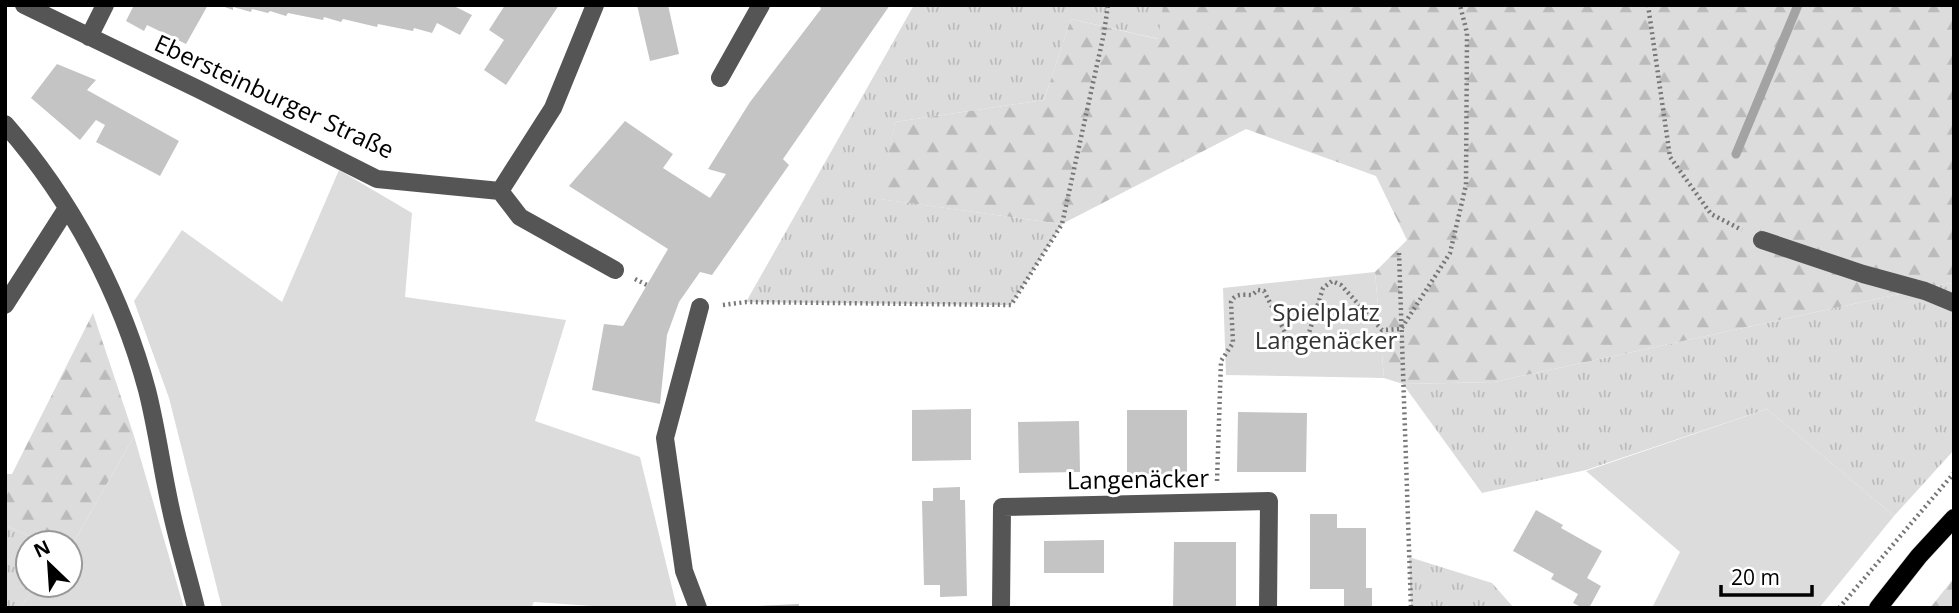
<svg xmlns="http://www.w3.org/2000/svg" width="1959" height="613" font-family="'Open Sans',sans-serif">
	<defs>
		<pattern id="grass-tufts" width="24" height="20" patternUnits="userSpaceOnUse" patternTransform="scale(1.75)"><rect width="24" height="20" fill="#dcdcdc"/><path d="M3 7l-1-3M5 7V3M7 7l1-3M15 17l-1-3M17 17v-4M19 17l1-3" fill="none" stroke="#bbb"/></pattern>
		<pattern id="forest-firs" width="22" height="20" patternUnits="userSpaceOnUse" patternTransform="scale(1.75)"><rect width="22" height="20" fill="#dcdcdc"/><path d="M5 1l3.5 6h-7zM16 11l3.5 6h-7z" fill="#bbb"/></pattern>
	</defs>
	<rect width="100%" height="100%" fill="#fff"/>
	<path fill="url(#grass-tufts)" d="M914,5H1163L1159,39L1071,19L1044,100L895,122L880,199L1062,224L1011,305L746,302Z
		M1950,283L1954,285V450L1894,516L1767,409L1586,470L1482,493L1403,384L1494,382Z
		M5,525L45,543H28V585H39L19,608H5Z
		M1409,557L1492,583L1514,608H1411Z"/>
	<path fill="url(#forest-firs)" d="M1163,5H1954V285L1950,283L1494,382L1403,384L1384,378L1375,272L1407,240L1376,176L1246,129L1062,224L879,199L895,122L1044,100L1071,19L1158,39Z
		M93,313L134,436L70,549V543H45L5,525V474H12Z
		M1954,578V608H1930Z"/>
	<path fill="#dcdcdc" d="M339,170L412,213L405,297L566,320L535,421L640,457L677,608H622L534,602L531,608H222L169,398L134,301L182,230L282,302Z
		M1375,272L1384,378L1226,375L1223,288Z
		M1767,409L1894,516L1819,608H1652L1680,552L1586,471Z
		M134,436L184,608H19L39,585H70V549Z"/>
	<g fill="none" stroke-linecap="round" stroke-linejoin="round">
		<path stroke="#a3a3a3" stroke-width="9" d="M1736,154L1798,5"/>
	</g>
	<path fill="#c4c4c4" d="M134,5H208L186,44L147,25L144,31L126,21Z
		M219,5H452L472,15L460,35L437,23L432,33L414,28L413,31L378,24L377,27L343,19L341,22L324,17L323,20L288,13L286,16L270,11L268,13L252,9L251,12L233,7V10Z
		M505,5H559L506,85L484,70L504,40L489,30Z
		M637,5H668L679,54L650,61Z
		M819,5H890L783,159L789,165L712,275L700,272L679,302L667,335L660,404L592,390L604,324L623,326L668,249L569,186L625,121L673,154L663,168L710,198L726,174L708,169L750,102L821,9Z
		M57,64L96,80L87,90L179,141L160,176L96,142L105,125L96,120L80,140L31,98Z
		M971,409V460L912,461V410Z
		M1127,410H1187V474H1127Z
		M1238,412L1307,413L1306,472H1237Z
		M1079,421L1080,472L1019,473L1018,422Z
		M960,487V500H965L967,596L940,597V585H924L922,501H933V488Z
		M1536,510L1563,525L1561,528L1602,551L1587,578L1601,586L1589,608H1583L1573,603L1578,594L1551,579L1554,574L1513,551Z
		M1310,514H1337V528H1366V588H1372V608H1344V589H1310Z
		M1104,540V573H1044V541Z
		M1174,542H1236V608H1173Z
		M799,604V608H756V606Z"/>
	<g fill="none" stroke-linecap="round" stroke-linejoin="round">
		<defs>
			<path id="major" d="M1878,608L1919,556L1954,518"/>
		</defs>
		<use href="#major" stroke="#dbdbdb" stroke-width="19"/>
		<path stroke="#777" stroke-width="4.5" stroke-dasharray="2 3.5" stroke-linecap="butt" d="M1648,5L1670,157L1711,214L1742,230
			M1399,253L1411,608
			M635,279L647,285
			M723,305L746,302L1011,305L1062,224L1104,33L1108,5
			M1217,481L1221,361L1233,343L1231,302C1235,293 1243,295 1252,295L1258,290L1264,291L1290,342L1299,348L1308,336L1323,288L1332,281L1341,285L1382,330L1401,329L1450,253L1466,185L1467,33L1460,5
			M1839,608L1954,473"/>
		<path stroke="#555" stroke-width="18" d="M24,5L200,90L377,179L500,191L520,217L615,270
			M89,37L105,5
			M720,78L761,5
			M5,124C71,199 121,293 147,390C157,429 162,470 171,510C178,543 188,575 196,608
			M500,191L553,108L595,5
			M1762,240L1863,274L1925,291L1954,303
			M5,305L67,208
			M698,608L684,571L665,438L700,307
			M1001,608L1002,507L1269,501L1268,608"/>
		<use href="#major" stroke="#000" stroke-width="18"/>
	</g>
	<g text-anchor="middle" stroke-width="6" stroke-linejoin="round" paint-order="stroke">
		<g font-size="24" fill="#000" stroke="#fff">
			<text transform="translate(274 97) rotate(25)" y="8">Ebersteinburger Straße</text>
			<text transform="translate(1138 480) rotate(-1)" y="8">Langenäcker</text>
		</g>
		<g font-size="24" fill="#333" stroke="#fff">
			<text x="1326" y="321">Spielplatz<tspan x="1326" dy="28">Langenäcker</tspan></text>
		</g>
	</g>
	<rect width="1959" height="613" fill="none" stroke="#000000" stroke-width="14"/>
	<g transform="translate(49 564) rotate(335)"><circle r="33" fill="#ffffff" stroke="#999999" stroke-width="2"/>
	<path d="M0-5L12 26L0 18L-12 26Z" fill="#000000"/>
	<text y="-10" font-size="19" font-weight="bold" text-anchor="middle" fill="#000000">N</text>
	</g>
	<path d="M1721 585v10h91v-10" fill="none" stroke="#000000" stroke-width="3.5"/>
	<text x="1731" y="585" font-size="21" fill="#000000" stroke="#ffffff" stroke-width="5" paint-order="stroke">20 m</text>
</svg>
